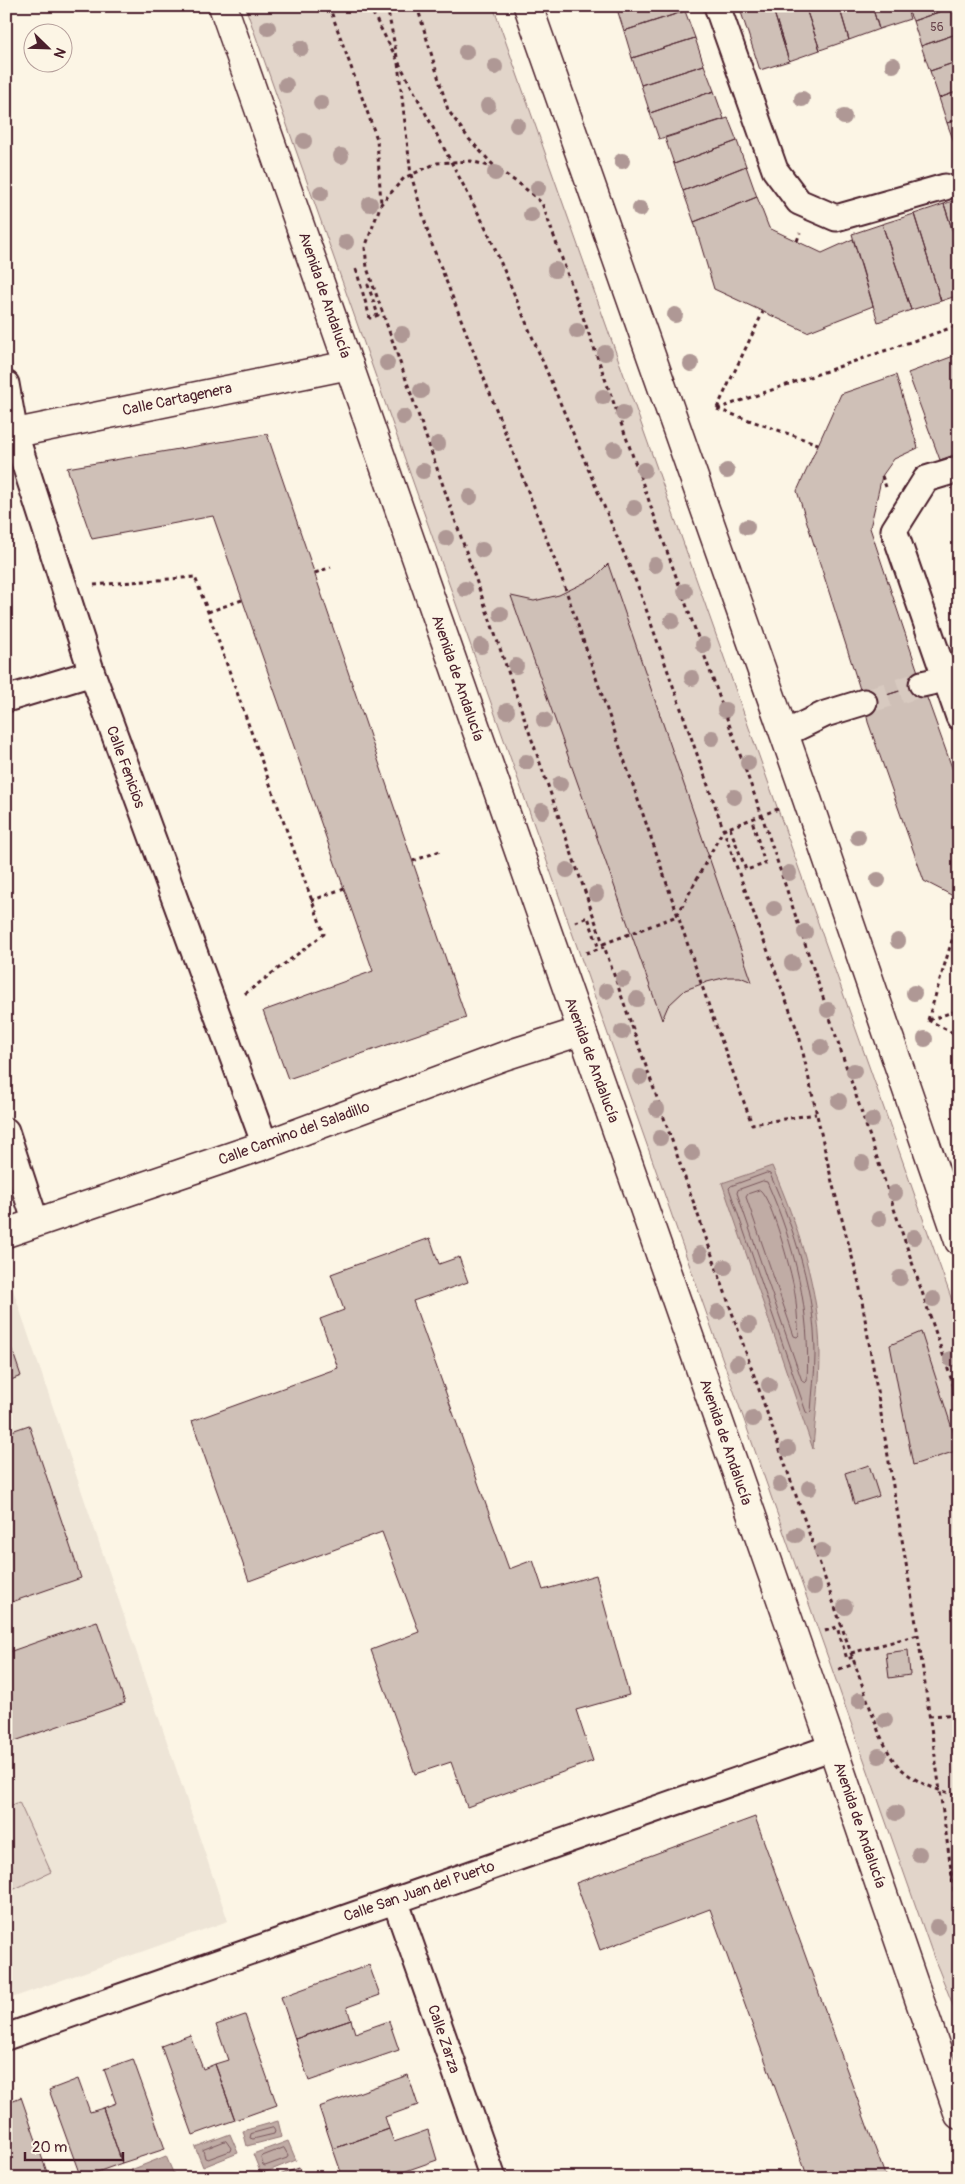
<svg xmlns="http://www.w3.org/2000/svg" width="965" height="2184" font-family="Pangolin,sans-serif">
	<rect width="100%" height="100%" fill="#fcf5e5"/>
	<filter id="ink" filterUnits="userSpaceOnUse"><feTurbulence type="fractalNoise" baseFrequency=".02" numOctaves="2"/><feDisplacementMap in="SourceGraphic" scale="10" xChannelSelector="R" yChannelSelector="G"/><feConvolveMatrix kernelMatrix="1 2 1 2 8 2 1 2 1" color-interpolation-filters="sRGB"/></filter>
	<g filter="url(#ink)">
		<path fill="#eee5d7" d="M9,1278L228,1921L6,2000V1279Z"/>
		<path fill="#e2d5ca" stroke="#967a7a" d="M245,6H493L959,1320V2020L934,1958Z
			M19,1802L51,1872L6,1893V1808Z"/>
		<path fill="#c0aca5" stroke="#917474" d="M772,1166C798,1226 819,1288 820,1354C820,1385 815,1418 813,1449L722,1183Z
			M278,2121L282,2137L247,2146L243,2131Z
			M230,2134L238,2153L203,2167L195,2147Z
			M288,2141L296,2160L261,2174L253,2154Z
			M166,2156L174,2175L168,2178H134L131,2170Z"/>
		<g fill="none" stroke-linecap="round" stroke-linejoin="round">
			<path stroke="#79575c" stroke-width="1" d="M767,1173L770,1174C795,1231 815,1292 815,1355C815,1374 812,1393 811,1412L809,1414L806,1412L729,1188L731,1186Z
				M763,1181L767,1182C795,1245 811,1312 807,1381L805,1383L802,1381L737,1193L738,1190Z
				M760,1190C772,1199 791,1271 794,1288C797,1303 797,1319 799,1335L797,1337L794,1336L746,1197L748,1194Z
				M273,2128L275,2131L274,2134L253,2139L250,2138L251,2134Z
				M226,2141L231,2148L230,2151L208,2159L205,2158L203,2150Z
				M284,2148L288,2155L287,2158L265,2166L263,2165L261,2157Z"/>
		</g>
		<path fill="#cfc0b7" stroke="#4a1f2b" d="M616,6H683L685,11L624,31Z
			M739,6H772L789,61L760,70Z
			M772,6H805L820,50L789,61Z
			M805,6H839L849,40L820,50Z
			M839,6H872L879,29L849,40Z
			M872,6H906L910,19L879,29Z
			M906,6H956L913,21Z
			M956,6H959V33L921,46L913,21Z
			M685,11L695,38L632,58L624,31Z
			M959,33V61L930,71L921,46Z
			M695,38L704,65L641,85L632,58Z
			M959,61V91L939,98L930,71Z
			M704,65L714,91L650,113L641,85Z
			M714,91L724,119L659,139L650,113Z
			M959,91V119L947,123L939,98Z
			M728,118L737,141L674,164L665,138Z
			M959,119V149L957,150L947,123Z
			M737,141L746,166L683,191L674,164Z
			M746,166L757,197L694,222L683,191Z
			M757,197L769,228L822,253L853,239L873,306L807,332L714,289L694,222Z
			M959,199V251L944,204Z
			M944,204L959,251V295L941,301L914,214Z
			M914,214L941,301L911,310L882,224Z
			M882,224L911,310L878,322L852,234Z
			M959,354V453L940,460L908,373Z
			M896,375L918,448L894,459L882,476L870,528L922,684L864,702L797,491L841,394Z
			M267,434L466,1018L288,1079L263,1011L373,971L213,516L92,539L67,468Z
			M608,564L752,982L740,977H727L707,982L685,990L668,1006L662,1020L511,596L534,601L559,595L594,578Z
			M922,684L959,787V899L924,881L868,722L864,702Z
			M430,1238L439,1264L459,1257L468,1282L413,1301L509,1569L533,1560L543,1590L596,1575L629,1695L576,1710L593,1761L467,1807L451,1762L415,1774L371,1650L419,1632L382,1532L249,1581L192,1421L338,1368L320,1319L344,1310L331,1274Z
			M6,1332L21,1376L6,1382Z
			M921,1332L959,1450L913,1465L890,1345Z
			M29,1425L81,1578L6,1604V1433Z
			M869,1465L879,1496L854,1504L845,1473Z
			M97,1621L125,1703L6,1744V1653Z
			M908,1650L910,1675L889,1678L886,1653Z
			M755,1817L886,2178H808L710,1909L600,1950L576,1883Z
			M369,1965L380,1995L347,2007L351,2020L295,2039L281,1997Z
			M245,2015L277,2105L235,2120L215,2064L228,2060L216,2025Z
			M351,2020L355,2033L389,2021L399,2050L309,2081L295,2039Z
			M190,2035L203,2069L215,2064L235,2120L193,2135L161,2046Z
			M133,2059L165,2149L122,2163L103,2108L116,2103L104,2069Z
			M408,2075L418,2105L385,2117L389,2129L333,2149L319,2107Z
			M78,2079L90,2112L103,2108L122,2163L81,2178L49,2090Z
			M21,2097L49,2178H6V2103Z
			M389,2129L394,2142L428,2130L437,2160L386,2178H343L333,2149Z
			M299,2168L302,2178H271Z"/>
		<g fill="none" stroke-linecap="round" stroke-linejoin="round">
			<path stroke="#d8cac0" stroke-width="25" stroke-dasharray="25 12" stroke-linecap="butt" d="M864,702L922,684"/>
			<defs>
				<path id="minor" d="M717,6L775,170L799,202L836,218L945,187
					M6,384L15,434L92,673L265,1145
					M959,469L926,479L894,530L959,717
					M922,684L945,679
					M6,699L92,673
					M784,734L825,714L864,702
					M6,1131L36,1223
					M395,1900L493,2178
					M6,2037L833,1747"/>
				<path id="tertiary" d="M6,435L349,365
					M6,1233L265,1145L504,1056L582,1031"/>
				<path id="primary" d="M223,6L809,1679L959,2115
					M528,6L806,796L959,1241"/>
			</defs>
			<use href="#minor" stroke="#4a1f2b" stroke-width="29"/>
			<use href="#tertiary" stroke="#4a1f2b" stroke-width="31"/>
			<use href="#primary" stroke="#4a1f2b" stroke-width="31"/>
			<path stroke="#4a1f2b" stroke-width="3" stroke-dasharray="4 4" stroke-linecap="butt" d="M329,6L377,139L381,204
				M369,6L487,230L639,589L737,868L799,1035L832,1182L859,1283L918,1635L959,1926
				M387,6L397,57
				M417,6L448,110L469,139L496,168
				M398,63L411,175L431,242L561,576L712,1015L752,1124L816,1114
				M797,241L800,233
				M356,269L370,318L378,315L368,285L372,283
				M717,408L763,312
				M717,409L959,325
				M717,409L818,444
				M882,476L886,487
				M315,573L331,567
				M94,585L195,577L208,612L324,934L242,996
				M208,612L242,600
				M730,828L746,870L765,864L752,820
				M413,861L440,851
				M311,901L344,888
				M575,922L588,917L599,949
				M603,944L677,916L723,830L778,809
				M586,953L604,947
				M928,1020L959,917
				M928,1020L959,1036
				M929,1020L959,1010
				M959,1402L762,816L542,203L521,185L496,168L471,161L437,163L404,178L381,204L365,248L367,268L879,1733C884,1742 888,1753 894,1761C909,1780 936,1791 959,1795
				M825,1631L837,1627L847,1659L853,1657
				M851,1653L918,1635
				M839,1669L855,1664
				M929,1716L959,1714"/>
			<use href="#minor" stroke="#fcf5e5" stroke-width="25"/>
			<use href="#tertiary" stroke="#fcf5e5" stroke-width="28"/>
			<use href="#primary" stroke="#fcf5e5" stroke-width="28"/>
		</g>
		<g fill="#af9895">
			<circle cx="268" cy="28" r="8"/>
			<circle cx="301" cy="48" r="8"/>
			<circle cx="466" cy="52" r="8"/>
			<circle cx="893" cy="65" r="8"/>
			<circle cx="495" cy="67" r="8"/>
			<circle cx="286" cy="85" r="8"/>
			<circle cx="802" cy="99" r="8"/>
			<circle cx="321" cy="103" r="8"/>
			<circle cx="488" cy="106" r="8"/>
			<circle cx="844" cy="117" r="8"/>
			<circle cx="517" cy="125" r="8"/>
			<circle cx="304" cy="141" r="8"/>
			<circle cx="341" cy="156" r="8"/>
			<circle cx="622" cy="161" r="8"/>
			<circle cx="495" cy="173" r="8"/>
			<circle cx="538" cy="188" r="8"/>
			<circle cx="321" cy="193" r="8"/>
			<circle cx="370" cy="204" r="8"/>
			<circle cx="640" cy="209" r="8"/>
			<circle cx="531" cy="215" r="8"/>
			<circle cx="346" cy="242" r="8"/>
			<circle cx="555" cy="270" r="8"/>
			<circle cx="675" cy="315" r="8"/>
			<circle cx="577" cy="331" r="8"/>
			<circle cx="402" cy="334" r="8"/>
			<circle cx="605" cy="353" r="8"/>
			<circle cx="387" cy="363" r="8"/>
			<circle cx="691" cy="364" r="8"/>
			<circle cx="421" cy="391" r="8"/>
			<circle cx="603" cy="397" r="8"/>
			<circle cx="623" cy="413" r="8"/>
			<circle cx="403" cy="417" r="8"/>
			<circle cx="438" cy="444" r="8"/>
			<circle cx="614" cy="449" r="8"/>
			<circle cx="644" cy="470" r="8"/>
			<circle cx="423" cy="471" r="8"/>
			<circle cx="727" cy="471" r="8"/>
			<circle cx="470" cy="497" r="8"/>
			<circle cx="634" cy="508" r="8"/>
			<circle cx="747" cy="527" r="8"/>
			<circle cx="446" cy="538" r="8"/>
			<circle cx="482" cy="550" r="8"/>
			<circle cx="655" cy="565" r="8"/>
			<circle cx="465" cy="589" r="8"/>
			<circle cx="685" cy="591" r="8"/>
			<circle cx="501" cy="614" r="8"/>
			<circle cx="672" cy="621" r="8"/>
			<circle cx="703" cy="645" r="8"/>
			<circle cx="481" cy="646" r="8"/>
			<circle cx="516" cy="666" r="8"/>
			<circle cx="692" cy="678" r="8"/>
			<circle cx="725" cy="710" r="8"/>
			<circle cx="507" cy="711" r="8"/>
			<circle cx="544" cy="720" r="8"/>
			<circle cx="712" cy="738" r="8"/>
			<circle cx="526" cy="762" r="8"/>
			<circle cx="748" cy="763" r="8"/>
			<circle cx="560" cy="784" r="8"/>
			<circle cx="734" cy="797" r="8"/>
			<circle cx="542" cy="811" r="8"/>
			<circle cx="858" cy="837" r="8"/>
			<circle cx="567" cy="870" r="8"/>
			<circle cx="789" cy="873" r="8"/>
			<circle cx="878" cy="880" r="8"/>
			<circle cx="596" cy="894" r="8"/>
			<circle cx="774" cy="909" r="8"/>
			<circle cx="805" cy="932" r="8"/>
			<circle cx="898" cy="941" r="8"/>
			<circle cx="792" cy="963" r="8"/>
			<circle cx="623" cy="979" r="8"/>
			<circle cx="606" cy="991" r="8"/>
			<circle cx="914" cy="993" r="8"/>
			<circle cx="637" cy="999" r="8"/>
			<circle cx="828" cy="1010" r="8"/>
			<circle cx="622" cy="1032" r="8"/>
			<circle cx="925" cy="1039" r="8"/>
			<circle cx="821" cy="1047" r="8"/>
			<circle cx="854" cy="1071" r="8"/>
			<circle cx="640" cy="1077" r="8"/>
			<circle cx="839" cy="1101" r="8"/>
			<circle cx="657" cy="1109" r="8"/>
			<circle cx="872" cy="1120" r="8"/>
			<circle cx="660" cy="1138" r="8"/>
			<circle cx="692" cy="1153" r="8"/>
			<circle cx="862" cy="1163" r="8"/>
			<circle cx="895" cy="1193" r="8"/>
			<circle cx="879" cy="1219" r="8"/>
			<circle cx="914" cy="1237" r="8"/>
			<circle cx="700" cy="1254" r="8"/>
			<circle cx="725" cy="1267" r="8"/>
			<circle cx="900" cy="1278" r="8"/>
			<circle cx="933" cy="1299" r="8"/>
			<circle cx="718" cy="1312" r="8"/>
			<circle cx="749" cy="1325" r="8"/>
			<circle cx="951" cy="1359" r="8"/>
			<circle cx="737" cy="1363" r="8"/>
			<circle cx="769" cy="1385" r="8"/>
			<circle cx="753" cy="1419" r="8"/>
			<circle cx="788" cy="1449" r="8"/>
			<circle cx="780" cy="1484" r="8"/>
			<circle cx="809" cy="1488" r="8"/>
			<circle cx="796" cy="1535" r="8"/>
			<circle cx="822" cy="1551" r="8"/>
			<circle cx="814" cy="1587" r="8"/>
			<circle cx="845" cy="1607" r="8"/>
			<circle cx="859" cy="1700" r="8"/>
			<circle cx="885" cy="1720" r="8"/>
			<circle cx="879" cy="1756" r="8"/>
			<circle cx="896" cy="1813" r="8"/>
			<circle cx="919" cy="1854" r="8"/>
			<circle cx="937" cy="1927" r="8"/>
		</g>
	</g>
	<g text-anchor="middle" stroke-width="4.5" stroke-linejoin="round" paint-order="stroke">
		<g font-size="12" fill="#6b474e">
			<text x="937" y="31">56</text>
		</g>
		<g font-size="15" fill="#4a1f2b" stroke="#fcf5e5">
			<text transform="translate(325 295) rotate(71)" y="5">Avenida de Andalucía</text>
			<text transform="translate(177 399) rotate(-12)" y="5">Calle Cartagenera</text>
			<text transform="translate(458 678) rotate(71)" y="5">Avenida de Andalucía</text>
			<text transform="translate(126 767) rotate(70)" y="5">Calle Fenicios</text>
			<text transform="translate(592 1060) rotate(70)" y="5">Avenida de Andalucía</text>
			<text transform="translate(294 1133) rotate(-20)" y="5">Calle Camino del Saladillo</text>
			<text transform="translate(726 1442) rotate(71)" y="5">Avenida de Andalucía</text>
			<text transform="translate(860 1825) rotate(71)" y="5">Avenida de Andalucía</text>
			<text transform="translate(419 1891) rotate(-19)" y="5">Calle San Juan del Puerto</text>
			<text transform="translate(444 2039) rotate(71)" y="5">Calle Zarza</text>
		</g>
	</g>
	<rect width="965" height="2184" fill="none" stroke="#fcf5e5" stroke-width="25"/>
	<rect x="12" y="12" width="940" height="2159" fill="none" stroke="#4a1f2b" stroke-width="2" filter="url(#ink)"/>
	<g transform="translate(48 48) rotate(113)"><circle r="24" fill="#fcf5e5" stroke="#b59f9b"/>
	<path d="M0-4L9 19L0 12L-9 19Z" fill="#4a1f2b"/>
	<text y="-8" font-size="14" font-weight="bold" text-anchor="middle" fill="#4a1f2b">N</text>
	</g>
	<path d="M25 2152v8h98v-8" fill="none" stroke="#4a1f2b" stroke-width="2.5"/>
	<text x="32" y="2152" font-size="15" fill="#4a1f2b" stroke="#fcf5e5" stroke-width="4" paint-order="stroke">20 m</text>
</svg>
